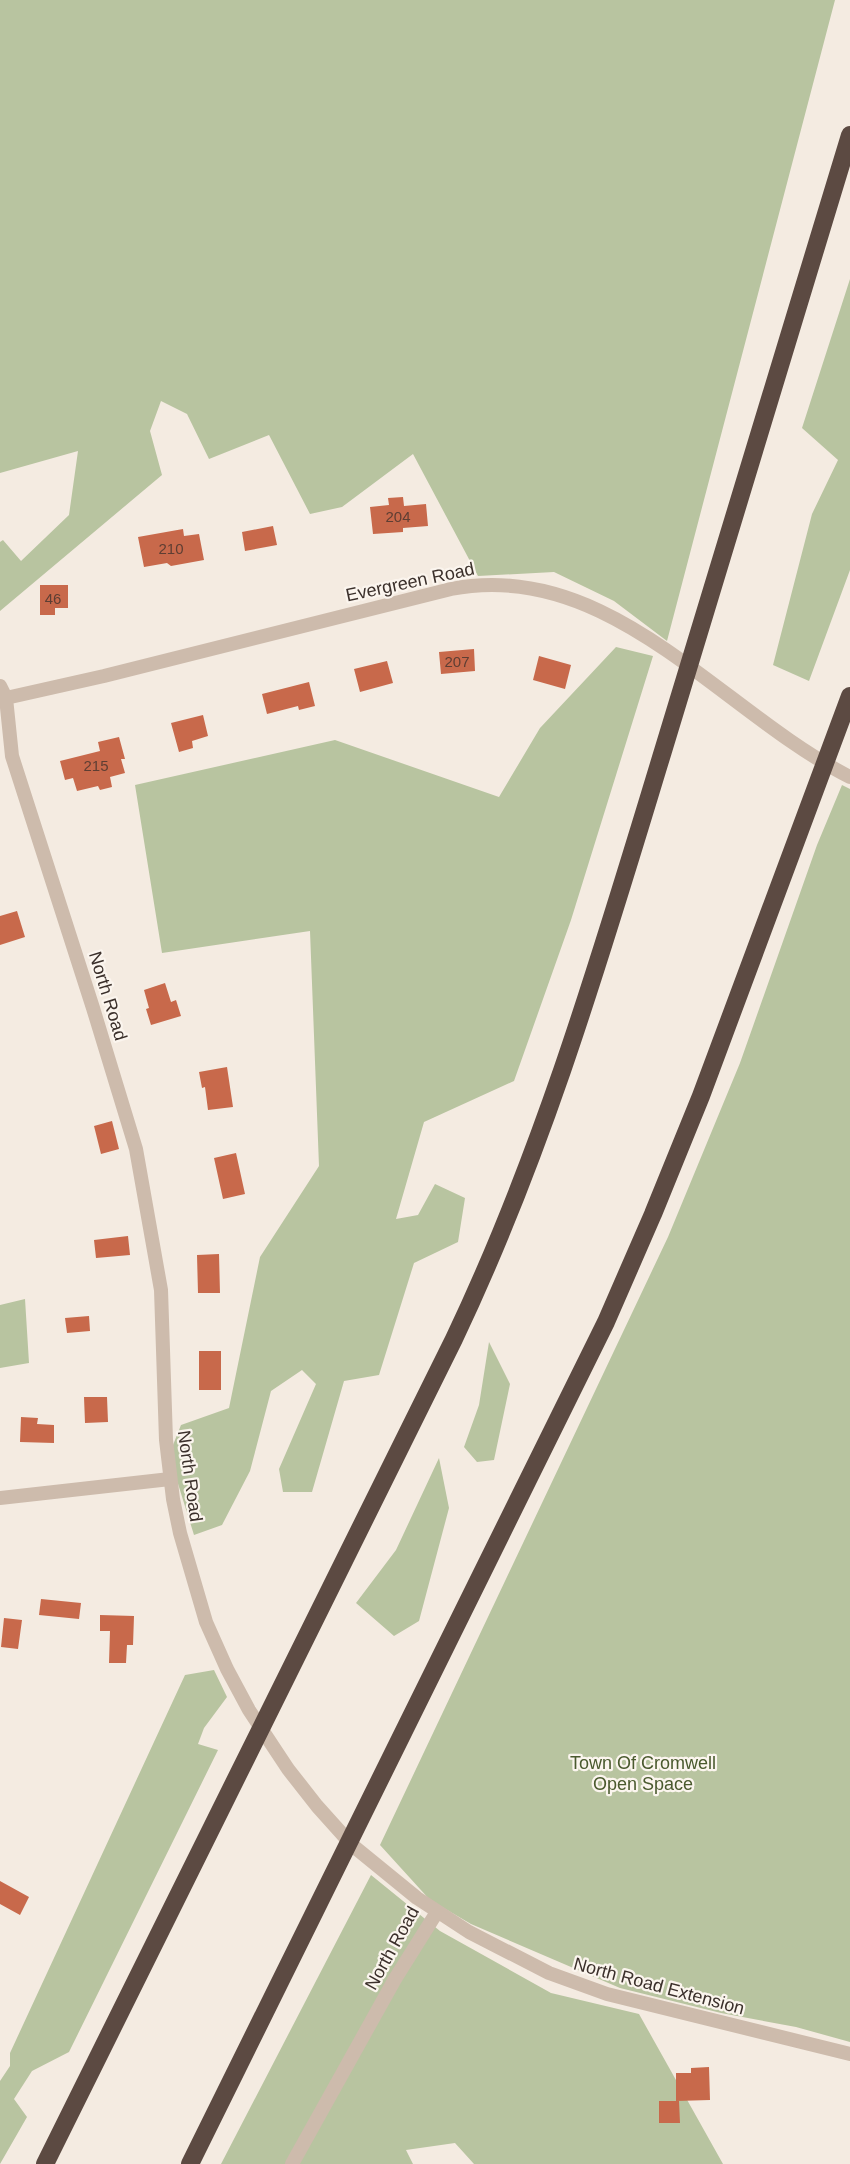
<svg xmlns="http://www.w3.org/2000/svg" width="850" height="2164" font-family="Arial,sans-serif">
	<rect width="100%" height="100%" fill="#f4ebe1"/>
	<path fill="#b8c4a0" d="M0,0H835L667,641L614,601L554,572L478,576L413,454L342,507L310,514L269,435L209,459L187,414L161,401L150,431L162,475L0,611V542L3,540L21,561L69,515L78,451L0,473Z
		M850,279V570L809,681L773,665L812,514L838,460L802,428Z
		M616,647L653,656L571,920L514,1081L424,1122L396,1219L418,1215L435,1184L465,1198L458,1242L414,1263L379,1375L344,1381L312,1492H283L279,1469L316,1384L302,1370L271,1391L250,1471L222,1525L194,1535L169,1455L181,1425L229,1408L260,1257L319,1166L310,931L162,953L135,785L335,740L499,797L540,728Z
		M842,785L850,789V2042L796,2027L721,2013L620,1988L471,1924L430,1900L380,1845L668,1237L740,1063L817,845Z
		M25,1299L29,1363L0,1368V1305Z
		M489,1342L510,1384L494,1460L477,1462L464,1447L479,1405Z
		M439,1458L449,1508L419,1621L394,1636L356,1603L396,1550Z
		M214,1670L227,1697L204,1728L198,1744L218,1750L69,2052L32,2071L14,2099L27,2117L0,2164V2081L10,2066V2053L185,1675Z
		M371,1875L440,1931L551,1993L639,2014L723,2164H474L455,2143L406,2150L413,2164H221Z"/>
	<path fill="#c8694b" d="M403,497L404,506L426,504L428,526L403,528V532L373,534L370,507L389,505L388,498Z
		M273,526L277,545L245,551L242,532Z
		M183,529L184,536L199,534L204,560L171,566L167,563L144,567L138,537Z
		M40,585H68V608H55V615H40Z
		M474,649L475,671L441,674L439,652Z
		M539,656L571,665L565,689L533,680Z
		M387,661L393,683L360,692L354,669Z
		M309,682L315,706L299,710L298,706L267,714L262,694Z
		M203,715L208,736L192,741L193,748L179,752L171,723Z
		M119,737L125,759H121L125,773L110,777L112,787L100,790L98,786L77,791L73,778L65,780L60,761L100,751L98,742Z
		M17,911L25,937L0,945V916Z
		M165,983L171,1002L176,1000L181,1016L151,1025L146,1009L149,1008L144,990Z
		M227,1067L233,1107L208,1110L205,1087L202,1088L199,1072Z
		M112,1121L119,1149L101,1154L94,1126Z
		M236,1153L245,1194L223,1199L214,1158Z
		M128,1236L130,1255L96,1258L94,1240Z
		M219,1254L220,1293H198L197,1255Z
		M89,1316L90,1331L67,1333L65,1318Z
		M199,1351H221V1390H199Z
		M84,1397H107L108,1422L85,1423Z
		M21,1417L38,1418L37,1424L54,1425V1443L20,1442Z
		M41,1599L81,1603L79,1619L39,1615Z
		M100,1615L134,1616L133,1645H127L126,1663H109L110,1631H100Z
		M4,1618L22,1620L18,1649L1,1647Z
		M0,1881L29,1897L20,1915L0,1904Z
		M709,2067L710,2100L676,2101V2073H691V2068Z
		M659,2101H679L680,2123H659Z"/>
	<g fill="none" stroke-linecap="round" stroke-linejoin="round">
		<path stroke="#cdbbac" stroke-width="14" d="M0,686L6,698L12,756L93,1008L136,1149L161,1290L166,1440L173,1499L180,1533L206,1622L227,1669L249,1710L288,1769L317,1806L352,1845L417,1898L469,1932L549,1973L607,1994L850,2054
			M6,698L104,676L451,589C610,558 721,712 850,777
			M0,1498L170,1479
			M292,2164L395,1979L437,1912"/>
		<path stroke="#5c4a42" stroke-width="18" d="M45,2164L454,1339C544,1150 602,951 663,751C725,546 788,341 850,135
			M190,2164L606,1322L653,1214L701,1096L850,696"/>
	</g>
	<g text-anchor="middle" stroke-width="4.5" stroke-linejoin="round" paint-order="stroke">
		<g font-size="15" fill="#5e3e33">
			<text x="398" y="522">204</text>
			<text x="171" y="554">210</text>
			<text x="53" y="604">46</text>
			<text x="457" y="667">207</text>
			<text x="96" y="771">215</text>
		</g>
		<g font-size="18" fill="#3b302b" stroke="#fbf5ee">
			<text transform="translate(410 582) rotate(-12)" y="6">Evergreen Road</text>
			<text transform="translate(108 996) rotate(73)" y="6">North Road</text>
			<text transform="translate(190 1476) rotate(82)" y="6">North Road</text>
			<text transform="translate(392 1948) rotate(-61)" y="6">North Road</text>
			<text transform="translate(659 1986) rotate(15)" y="6">North Road Extension</text>
		</g>
		<g font-size="18" fill="#4a5a2e" stroke="#fbf5ee">
			<text x="643" y="1769">Town Of Cromwell<tspan x="643" dy="21">Open Space</tspan></text>
		</g>
	</g>
</svg>
